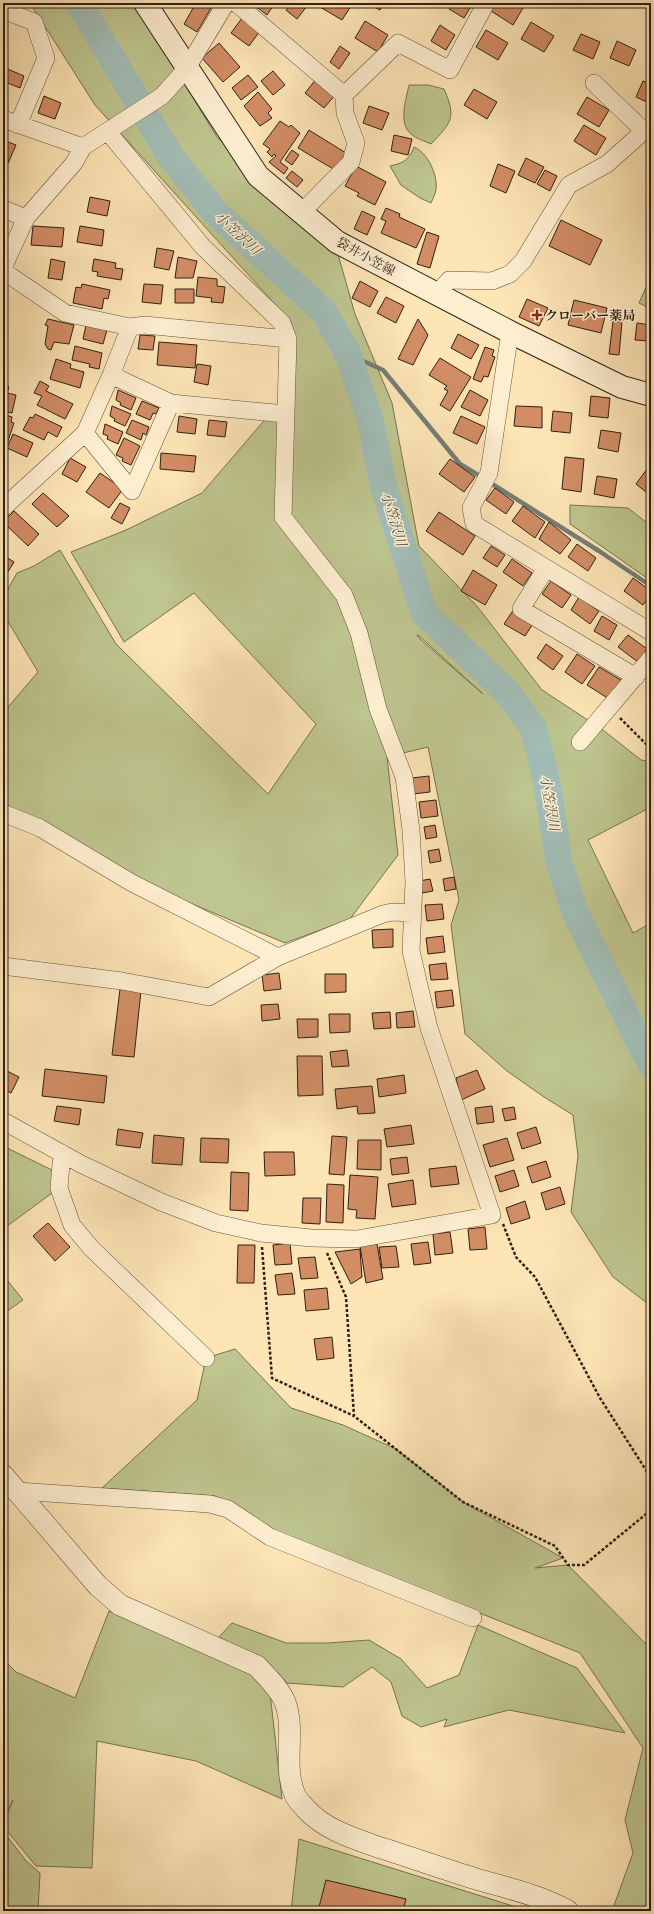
<svg xmlns="http://www.w3.org/2000/svg" width="654" height="1914" font-family="'IM FELL French Canon','Noto Serif JP',serif">
	<rect width="100%" height="100%" fill="#fde5b6"/>
	<filter id="stains"><feTurbulence type="fractalNoise" baseFrequency=".005" numOctaves="4"/><feColorMatrix values="0 0 0 0 .2 0 0 0 0 .09 0 0 0 0 .02 0 0 0 .5 -.17"/></filter>
	<radialGradient id="worn" r=".72"><stop offset=".6" stop-color="#630" stop-opacity="0"/><stop offset="1" stop-color="#630" stop-opacity=".3"/></radialGradient>
	<path fill="#bec58e" stroke="#767252" fill-rule="evenodd" d="M30,3H135L217,137L337,251L355,314L392,403L419,546L476,605L542,690L603,730L641,760L651,762V807L588,840L633,933L651,923V1306L613,1277L571,1212L578,1156L573,1115L544,1097L507,1071L465,1034L451,925L459,900L428,747L387,757L398,855L350,919L285,943L107,868L3,802V713L38,672L3,613V598L17,573L34,566L60,550L116,644L268,794L316,724L194,593L124,642L71,552L126,530L202,493L286,395L290,321L95,105ZM417,635H418L483,694L421,640Z
		M409,85H428L444,89C457,118 451,123 431,144C425,141 416,139 411,134C398,123 406,100 409,85Z
		M414,147C428,153 438,175 436,190C435,194 433,199 431,203L420,198L401,185L390,166C404,163 409,160 414,147Z
		M651,276V309L639,303Z
		M570,505L628,508L651,526V581L570,524Z
		M3,1146L60,1174L59,1188L3,1229Z
		M3,1275L23,1300L3,1314Z
		M235,1349L291,1408L343,1425L396,1449L463,1502L563,1558L535,1568L568,1565L651,1649V1911H612L633,1853L625,1820L643,1748L580,1653L276,1532L215,1496L102,1488L197,1400L206,1358Z
		M109,1611L258,1676L270,1693L282,1799L196,1761L97,1741L92,1868L36,1866L3,1826L13,1800L3,1818V1659L16,1672L75,1698Z
		M232,1623L286,1643H328L369,1640L401,1659L427,1688L459,1675L478,1625L577,1668L625,1733L509,1710L444,1727L447,1719L421,1727L402,1716L391,1682L372,1667L343,1687L287,1683L268,1663L219,1637Z
		M3,1831L26,1861L40,1873L38,1911H3Z
		M299,1839L529,1911H291Z"/>
	<g fill="none" stroke-linecap="round" stroke-linejoin="round">
		<path stroke="#747e76" stroke-width="4.5" d="M348,354L383,370L460,464L483,478
			M489,482L599,551L651,586"/>
		<path stroke="#a2bdb7" stroke-width="27" d="M79,3L171,157L215,212L324,312L348,354L369,416L384,488L424,613L507,692L534,729L547,783L559,862L575,912L637,1038L651,1064"/>
	</g>
	<path fill="#d28d65" stroke="#2f2015" d="M196,3H214L197,32L184,24Z
		M255,3H275L267,15L254,5Z
		M292,3H304L307,6L297,19L286,10Z
		M322,3H353L342,20L320,7Z
		M366,3H384L380,10Z
		M453,3H473L464,18L449,9Z
		M496,3H515L523,8L513,25L491,11Z
		M242,18L260,31L249,46L231,33Z
		M365,21L388,35L378,52L355,38Z
		M531,22L554,36L544,52L521,39Z
		M440,25L455,35L446,50L431,41Z
		M486,30L508,43L498,60L476,47Z
		M581,34L600,42L593,59L573,50Z
		M617,41L636,50L629,66L610,58Z
		M219,43L240,67L223,82L202,58Z
		M340,46L350,53L339,69L330,62Z
		M3,67L24,76L20,88L3,81Z
		M273,71L285,85L273,95L261,81Z
		M248,75L258,87L241,100L232,88Z
		M317,78L336,94L324,108L305,93Z
		M643,81L651,84V104L636,97Z
		M474,89L497,102L487,119L464,105Z
		M258,92L272,109L268,113L272,118L260,126L244,106Z
		M44,96L61,103L55,119L38,113Z
		M587,97L609,110L599,127L577,114Z
		M369,106L389,113L382,130L363,123Z
		M280,121L289,127L291,125L300,133L280,162L288,168L284,174L269,162L276,156L274,154L272,157L267,152L270,149L263,144Z
		M584,125L606,138L596,155L574,141Z
		M309,130L346,153L335,170L298,148Z
		M394,135L412,139L408,155L391,151Z
		M3,140L16,145L6,168L3,167Z
		M292,150L299,155L292,165L285,160Z
		M526,158L544,167L535,183L518,175Z
		M498,164L515,171L506,193L490,186Z
		M356,166L386,182L375,205L357,196L359,193L345,186Z
		M545,170L557,176L550,191L537,184Z
		M292,171L303,180L297,187L286,178Z
		M90,197L110,201L107,216L87,212Z
		M386,208L400,214L399,217L425,229L416,248L381,233L386,221L381,219Z
		M362,211L375,217L367,235L354,229Z
		M561,220L602,240L590,265L549,246Z
		M33,226L64,228L62,247L31,245Z
		M80,226L104,230L102,246L77,242Z
		M427,232L439,236L430,268L417,264Z
		M157,248L174,251L169,270L154,267Z
		M178,257L197,261L193,278H175Z
		M51,259L65,262L62,280L48,278Z
		M94,259L116,263L115,268L123,269L121,280L97,276L98,272L92,271Z
		M198,277L217,279V286L225,287L223,303L211,302L212,298L196,296Z
		M360,281L378,291L370,307L352,298Z
		M82,284L110,290L108,299L104,298L102,309L73,303L76,287L81,288Z
		M144,284L163,285L161,304L142,302Z
		M175,289H194V303H175Z
		M386,297L404,306L396,323L377,313Z
		M527,299L548,308L539,326L519,317Z
		M574,300L607,308L601,333L568,325Z
		M48,319L74,325L69,344L54,342L51,350L48,349L45,344L48,326L45,325Z
		M418,319L428,335L413,365L398,359Z
		M613,321L622,322L619,355L609,354Z
		M637,323L651,325V341L635,340Z
		M86,325L107,330L103,344L83,339Z
		M458,334L479,345L471,359L451,348Z
		M140,335L155,336L153,350L138,349Z
		M159,342L197,345L195,368L157,365Z
		M75,346L102,353L99,369L89,367L90,364L72,360Z
		M485,347L494,350L492,356L495,357L488,377L484,376L481,382L473,379Z
		M440,358L471,377L450,411L440,405L448,391L444,389L447,386L429,375Z
		M56,359L71,364L70,368L84,372L80,388L50,379Z
		M197,364L211,366L208,385L194,382Z
		M40,381L49,386L46,391L73,404L65,419L37,405L42,396L34,393Z
		M3,385L9,387L7,393L16,395L12,413L3,411Z
		M118,390L136,398L131,410L120,405L121,403L116,400Z
		M470,390L488,400L480,416L461,407Z
		M591,396L610,398L608,418L589,416Z
		M142,401L159,408L156,414L153,413L150,420L136,414Z
		M112,406L131,414L125,426L114,421L115,419L110,416Z
		M516,406L542,407V428L514,426Z
		M553,411L572,413L570,433L551,431Z
		M3,414L12,417L11,422L14,423L7,444L3,443Z
		M35,414L62,427L57,437L48,432L44,440L23,430L30,417L33,418Z
		M179,416L197,419L195,434L177,432Z
		M461,416L485,427L477,444L453,433Z
		M132,420L149,427L146,435L143,433L141,440L126,433Z
		M209,420L227,422L225,437L207,435Z
		M105,424L123,432L118,444L107,439L108,436L103,434Z
		M601,430L621,433L618,452L598,448Z
		M13,434L33,443L27,457L7,448Z
		M124,438L140,446L131,465L122,461L123,458L116,455Z
		M161,453L196,456L194,472L160,469Z
		M565,457L584,459L581,492L562,489Z
		M70,458L86,467L77,482L62,474Z
		M450,459L475,477L464,492L439,474Z
		M647,469L651,471V496L636,484Z
		M100,473L123,489L109,508L86,492Z
		M597,476L617,479L614,498L594,494Z
		M495,488L514,502L506,514L486,500Z
		M43,493L69,516L57,527L32,504Z
		M120,503L130,508L122,524L111,518Z
		M523,506L545,522L535,538L512,521Z
		M14,511L39,534L28,546L3,522Z
		M439,512L475,536L463,555L426,531Z
		M549,522L571,540L560,554L539,539Z
		M577,544L596,558L588,571L568,557Z
		M491,546L505,555L497,567L483,558Z
		M3,555L14,562L6,575L3,574Z
		M512,559L532,573L523,586L503,572Z
		M473,570L497,585L485,605L461,591Z
		M633,578L651,591V594L643,605L624,591Z
		M551,581L571,595L562,608L542,594Z
		M579,597L599,611L590,624L571,610Z
		M514,609L534,622L525,636L504,624Z
		M602,616L617,625L609,640L594,631Z
		M628,635L647,649L638,662L618,647Z
		M546,644L563,656L553,670L537,658Z
		M577,654L595,666L582,684L565,672Z
		M599,667L621,680L609,699L587,685Z
		M429,776L430,792L413,794L412,778Z
		M436,800L438,816L421,818L419,802Z
		M435,825L437,837L426,839L424,827Z
		M439,849L441,861L430,863L428,851Z
		M454,877L456,889L445,891L443,879Z
		M430,879L433,891L422,893L419,881Z
		M442,904L444,919L427,921L425,905Z
		M393,929V947L373,948L372,930Z
		M443,936L445,952L428,954L426,938Z
		M446,963L448,979L431,980L429,965Z
		M279,973L281,989L264,991L262,975Z
		M325,974H346V992L325,993Z
		M120,989L141,991L134,1057L112,1055Z
		M452,990L454,1006L437,1008L435,992Z
		M278,1004L280,1019L262,1021L261,1005Z
		M413,1011L415,1027L397,1028L396,1013Z
		M390,1012L391,1028L374,1029L372,1013Z
		M329,1014H350V1032L330,1033Z
		M297,1019H318V1037L298,1038Z
		M347,1050L349,1066L332,1067L330,1052Z
		M297,1056H322L323,1095L298,1096Z
		M3,1069L19,1077L11,1093L3,1089Z
		M45,1069L107,1076L104,1103L42,1096Z
		M477,1070L485,1089L461,1100L456,1078Z
		M404,1075L406,1093L379,1097L377,1079Z
		M372,1086L375,1113L358,1114L357,1106L337,1109L335,1089Z
		M57,1106L81,1109L79,1125L54,1121Z
		M492,1106L494,1122L477,1124L475,1108Z
		M514,1107L516,1119L505,1121L502,1109Z
		M411,1125L414,1144L387,1147L384,1129Z
		M536,1127L541,1143L522,1149L517,1133Z
		M118,1129L143,1133L140,1148L116,1145Z
		M154,1135L184,1138L182,1165L152,1163Z
		M332,1136L347,1137L344,1175L329,1174Z
		M201,1138L229,1139L228,1163L200,1162Z
		M507,1138L514,1160L490,1167L483,1145Z
		M358,1140H381V1170L357,1169Z
		M264,1152H294L295,1175L265,1176Z
		M407,1157L409,1173L392,1175L390,1159Z
		M546,1161L551,1177L532,1183L527,1167Z
		M456,1166L459,1184L431,1187L429,1169Z
		M514,1170L519,1186L500,1192L495,1176Z
		M231,1172L249,1173L248,1211L230,1210Z
		M350,1175L378,1177L375,1219L356,1218L357,1210L348,1209Z
		M413,1180L416,1204L392,1207L388,1184Z
		M327,1184L344,1185L343,1223L326,1222Z
		M560,1187L565,1204L546,1210L541,1193Z
		M303,1198H321L320,1224L302,1223Z
		M525,1201L530,1218L511,1224L506,1208Z
		M48,1223L70,1247L55,1261L33,1236Z
		M485,1227L487,1249L470,1250L468,1229Z
		M450,1232L453,1253L435,1255L433,1234Z
		M428,1242L431,1263L414,1265L411,1244Z
		M290,1243L292,1264L275,1265L273,1245Z
		M377,1244L383,1279L366,1283L360,1246Z
		M238,1245H255L254,1283H237Z
		M396,1246L399,1267L382,1268L379,1247Z
		M360,1249L362,1277L351,1284L335,1252Z
		M315,1257L318,1278L301,1279L298,1258Z
		M292,1273L295,1294L278,1295L275,1275Z
		M327,1288L329,1309L306,1311L304,1290Z
		M332,1337L334,1358L317,1360L314,1339Z
		M326,1880L406,1899L403,1911H318Z"/>
	<g fill="none" stroke-linecap="round" stroke-linejoin="round">
		<defs>
			<path id="minor" d="M236,3L344,95
				M3,10L34,22L46,58L18,125
				M594,83L644,131
				M3,119L83,147
				M3,209L26,218
				M301,213L351,162L356,143L345,113L344,95L398,43L450,70L486,3
				M3,268L26,218L74,163L83,147L162,96L187,68L226,3
				M3,271L65,313L130,327L145,325L288,339
				M437,294L449,280L492,281L510,274L523,261L569,185L607,164L644,131L651,128
				M510,332L489,473L471,508L474,524L651,632
				M111,375L171,403L285,414
				M85,433L132,491L171,403
				M3,508L85,433L111,375L130,327
				M546,568L521,609L636,677
				M580,742L651,658
				M3,813L40,828L132,883L278,957
				M3,966L122,981L209,997L278,957L383,914L392,912L413,913
				M3,1121L81,1164L161,1202L216,1223L261,1233L311,1238L357,1239L492,1215L429,1028L411,951L414,882L411,830L404,777L378,709L359,633L344,595L283,517L288,339L282,323L203,247L108,132
				M62,1153L59,1188L72,1225L91,1248L206,1358
				M17,1491L210,1504L228,1509L270,1537L473,1618"/>
			<path id="tertiary" d="M3,1475L98,1586L120,1605L257,1666C267,1677 279,1688 285,1702C296,1732 282,1765 295,1795C297,1800 303,1805 306,1809C325,1830 355,1839 381,1848C413,1858 444,1869 476,1879C507,1888 540,1895 568,1911"/>
			<path id="secondary" d="M145,3L258,176L337,242L510,332L622,387L651,395"/>
		</defs>
		<use href="#minor" stroke="#62513d" stroke-width="18"/>
		<use href="#tertiary" stroke="#62513d" stroke-width="22"/>
		<use href="#secondary" stroke="#2f2015" stroke-width="24"/>
		<path stroke="#2f2015" stroke-width="2.5" stroke-dasharray="3 2" stroke-linecap="butt" d="M620,718L651,749
			M503,1224L516,1257L535,1277L600,1398L651,1478
			M262,1247L272,1378L354,1416
			M327,1253L346,1297L354,1416L463,1502L555,1546L568,1565H584L651,1510"/>
		<use href="#minor" stroke="#feeed0" stroke-width="17"/>
		<use href="#tertiary" stroke="#feeed0" stroke-width="21"/>
		<use href="#secondary" stroke="#feeed0" stroke-width="22"/>
	</g>
	<path fill="#8f2418" stroke="#feeed0" stroke-width="1.5" d="M535 309h4v4h4v4h-4v4h-4v-4h-4v-4h4z"/>
	<g text-anchor="middle" stroke-width="3" stroke-linejoin="round" paint-order="stroke">
		<g font-size="13" fill="#2f2015" stroke="#feeed0">
			<text transform="translate(366 256) rotate(29)" y="5">袋井小笠線</text>
		</g>
		<g font-size="13" font-weight="bold" fill="#2f2015" stroke="#feeed0" text-anchor="start">
			<text x="545" y="320">クローバー薬局</text>
		</g>
		<g font-size="14" font-style="italic" fill="#524f46" stroke="#feeed0">
			<text transform="translate(238 233) rotate(43)" y="5">小笠沢川</text>
			<text transform="translate(394 519) rotate(73)" y="5">小笠沢川</text>
			<text transform="translate(550 803) rotate(80)" y="5">小笠沢川</text>
		</g>
	</g>
	<rect width="654" height="1914" fill="none" stroke="#fde5b6" stroke-width="16"/>
	<rect x="4" y="4" width="646" height="1906" fill="none" stroke="#2f2015" stroke-width="2"/>
	<rect x="8" y="8" width="638" height="1898" fill="none" stroke="#2f2015"/>
	<rect width="100%" height="100%" filter="url(#stains)"/>
	<rect width="100%" height="100%" fill="url(#worn)"/>
</svg>
